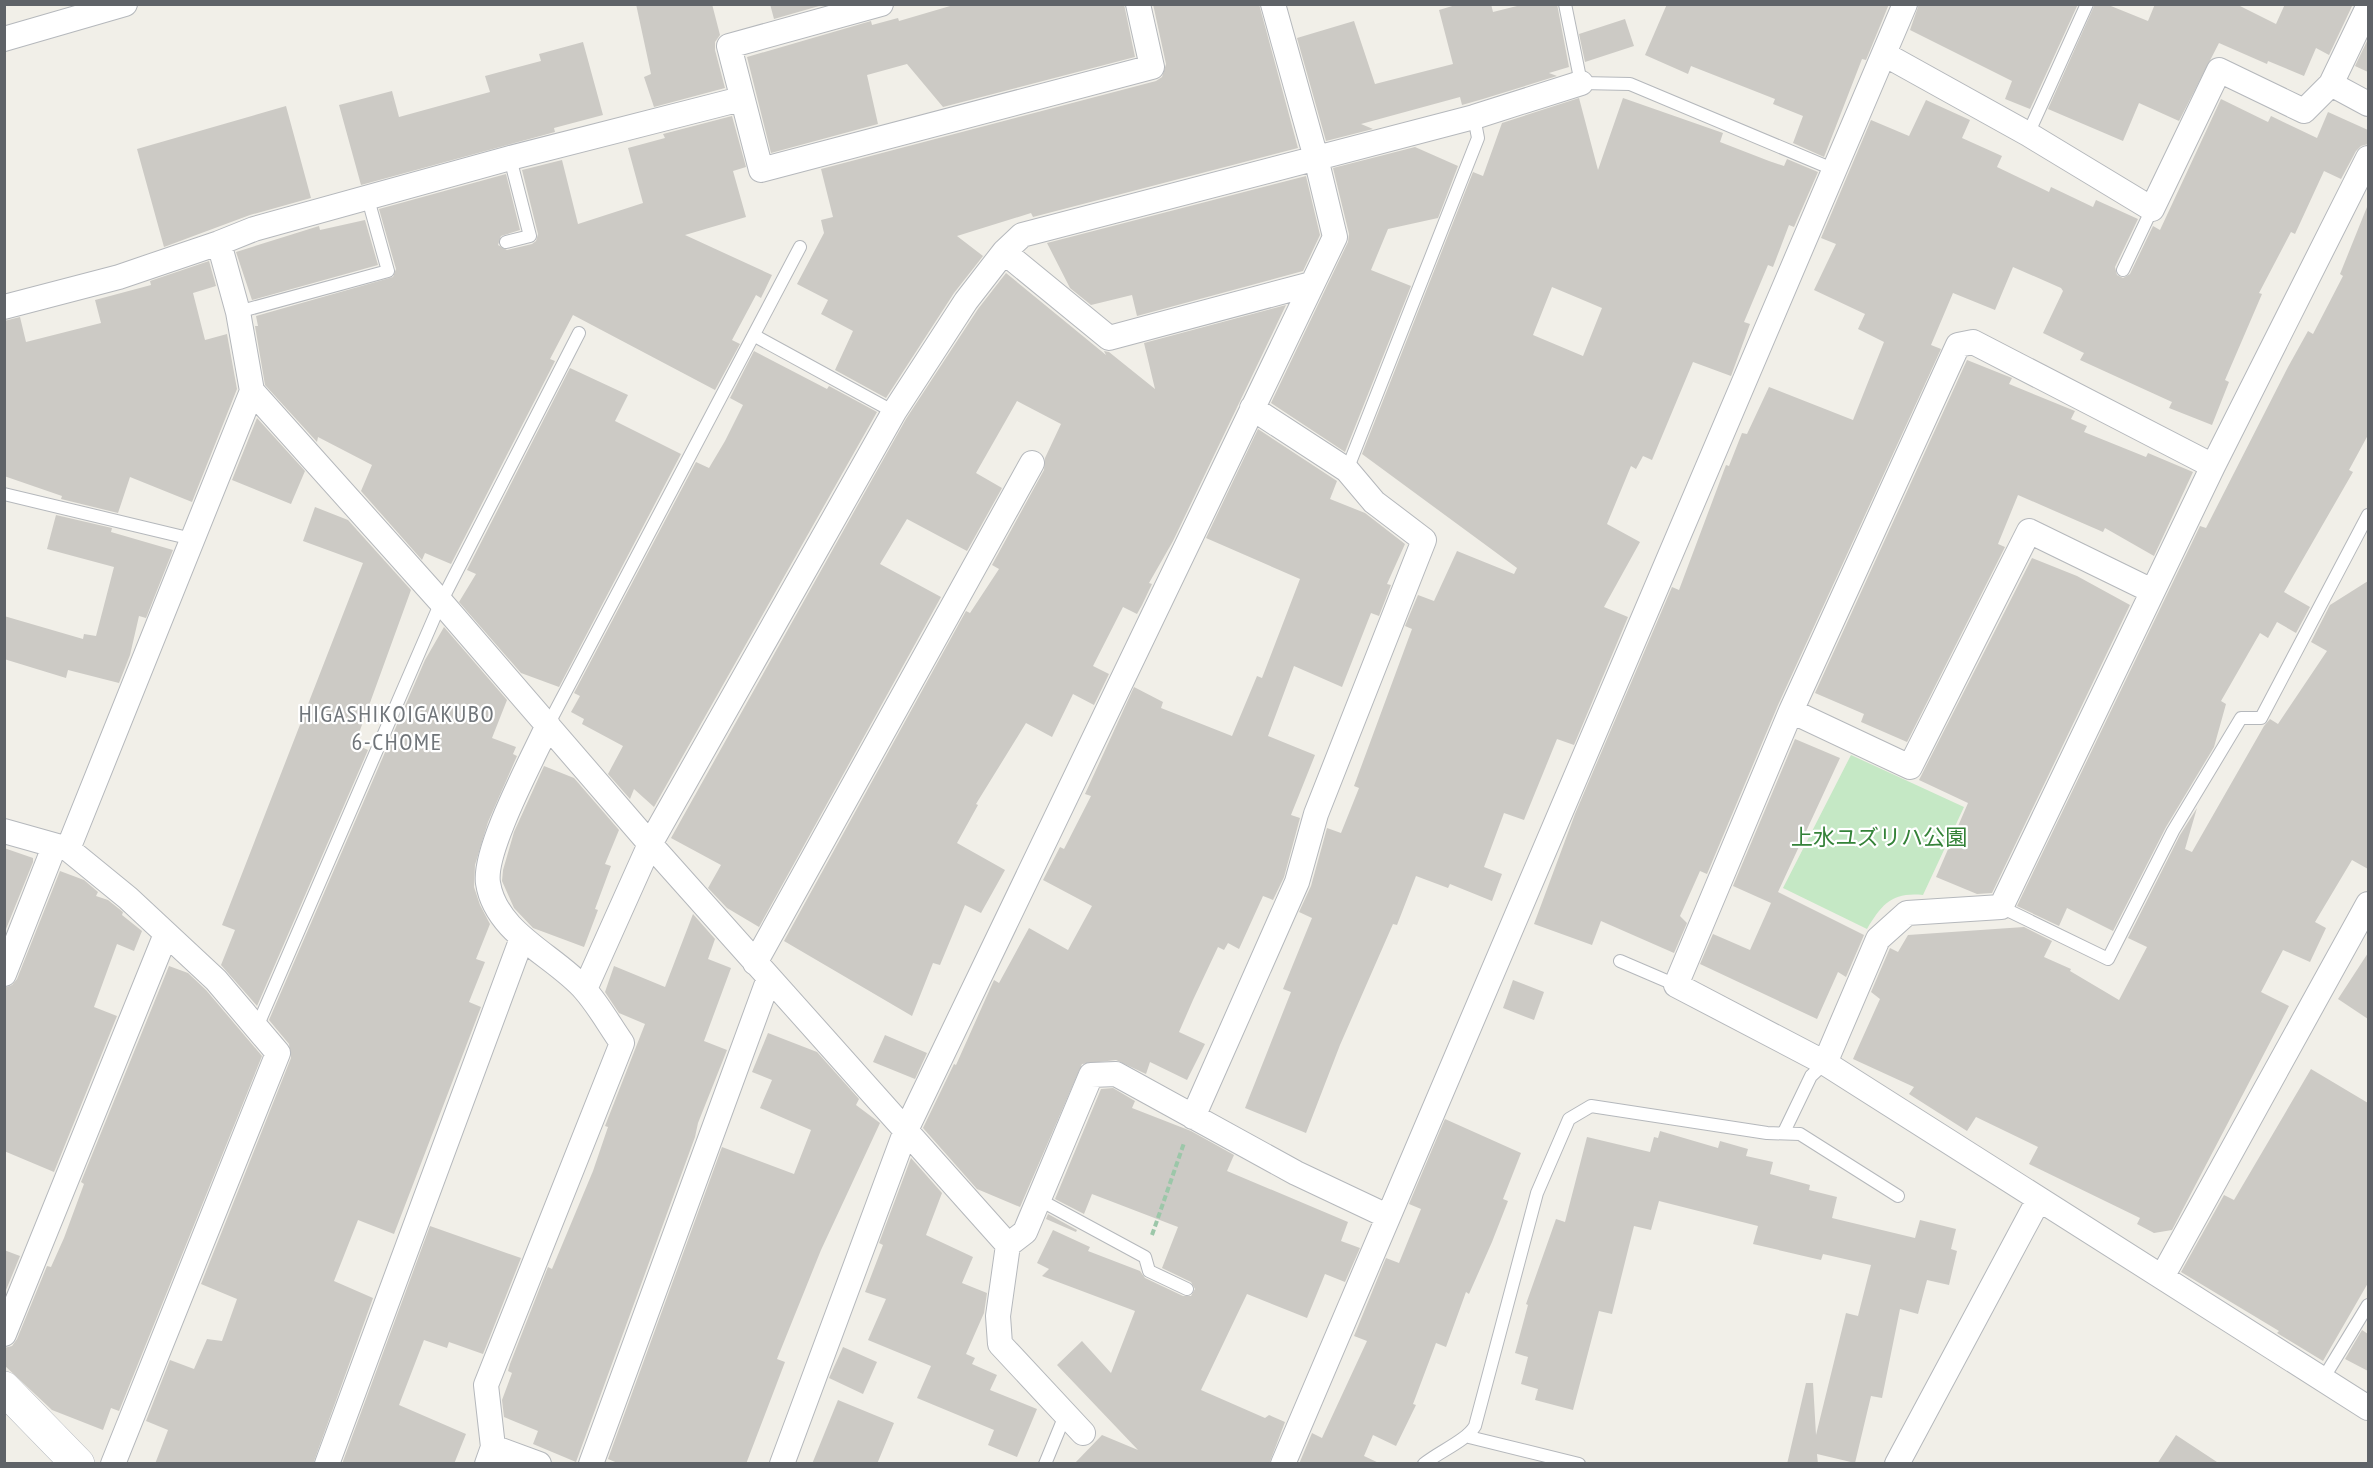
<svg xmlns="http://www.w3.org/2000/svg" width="2373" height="1468" font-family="'PT Sans Narrow','Noto Sans JP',sans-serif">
	<rect width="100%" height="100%" fill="#f1efe8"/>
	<path fill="#c5e8c5" d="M1851,755L1964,807L1923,895C1892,892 1882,904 1867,929L1783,888Z"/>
	<path fill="#cccac5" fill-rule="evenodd" d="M636,4H712L720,35L715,42V50L725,88L654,107L644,77L651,74Z
		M770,4H826L774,19Z
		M957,4H1124L1135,57L943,107L907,64L867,75L878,124L771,153L747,57L871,21L872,25L898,18L899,21Z
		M1153,4H1259L1298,148L1033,217L1031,213L957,236L983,256L954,293L886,398L835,370L853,331L821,314L828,300L797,284L824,233L821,220L833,217L821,169L1156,81L1162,77L1166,64Z
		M1459,4H1491L1493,12L1525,4H1557L1569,67L1549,73L1557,76L1483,99L1462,105L1460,97L1361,124L1373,129L1326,141L1297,38L1354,21L1375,84L1453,64L1439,10Z
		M1667,4H1889L1866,60L1862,59L1824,157L1793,143L1803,116L1773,104L1775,99L1691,66L1688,74L1645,55Z
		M1919,4H2078L2030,109L2005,99L2012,81L1910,30Z
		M2095,4H2106L2148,21L2155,4H2236L2276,24L2285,4H2353L2329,55L2316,48L2304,76L2268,61L2267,64L2219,43L2179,121L2139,103L2123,141L2048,109Z
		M1625,19L1634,46L1585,62L1579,34Z
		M2368,39V72L2355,66Z
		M583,42L603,115L554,128L555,132L361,185L339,105L392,91L399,117L490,92L485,76L541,61L539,54Z
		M1579,98L1598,170L1623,98L1723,133L1720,142L1769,161L1784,166L1787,159L1818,172L1794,227L1789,225L1773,267L1768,265L1744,322L1750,324L1731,376L1693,362L1652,460L1643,456L1636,469L1631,466L1607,524L1640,542L1604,607L1628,617L1574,745L1557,739L1524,820L1504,813L1484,867L1502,874L1492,901L1450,884L1448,888L1416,876L1397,925L1393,924L1340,1045L1306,1133L1245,1108L1291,992L1283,989L1312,918L1299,912L1311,886L1327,828L1341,833L1359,788L1354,786L1412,629L1405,626L1418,595L1434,601L1457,551L1514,574L1517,568L1362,454L1473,172L1483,176L1502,123ZM1552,287L1602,308L1583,356L1533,335Z
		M2221,99L2268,122L2271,116L2317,138L2328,112L2368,130V144L2361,146L2356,151L2341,179L2324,171L2295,234L2291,232L2259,293L2262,294L2225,380L2229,382L2212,425L2169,408L2172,402L2080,360L2084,353L2043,333L2063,291L2061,288L2013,267L1995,310L1953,293L1931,345L1941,349L1778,705L1707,874L1700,871L1680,916L1687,923L1674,953L1601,921L1592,945L1534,924L1575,814L1672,587L1679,590L1726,465L1729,466L1742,433L1747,434L1769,387L1853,420L1884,342L1858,329L1865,314L1814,290L1836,244L1821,238L1871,120L1909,136L1926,100L1970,120L1962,138L2002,156L1997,167L2049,192L2051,187L2093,207L2096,200L2138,219L2115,267L2117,275L2123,278L2130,274L2153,226L2160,230Z
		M286,106L311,198L250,215L164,247L137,149Z
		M732,116L746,167L733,171L746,217L685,235L772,275L761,298L756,295L732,340L740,344L715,390L573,315L550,359L555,361L451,564L425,553L422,560L361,491L372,465L318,437L317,442L265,385L255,326H258L256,316L393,277L396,269L379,209L506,174L520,230L501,236L498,245L507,250L532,244L536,241L538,234L522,170L562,160L578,224L643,203L628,148L665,138L663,134Z
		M1415,147L1458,166L1438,218L1388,229L1371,270L1411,286L1345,452L1271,403L1348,242L1349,234L1333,168Z
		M1306,176L1320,235L1303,271L1137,316L1132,295L1091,305L1070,288L1047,243Z
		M2367,207L2368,435L2349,470L2353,472L2284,592L2310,607L2296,633L2277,622L2268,638L2260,633L2221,701L2226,704L2214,747L2166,827L2113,931L2067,908L2059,926L2017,906L2200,526L2206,528L2288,367L2308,331L2313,334L2343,276L2340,274Z
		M365,220L378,265L252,300L236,252L319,226L320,230Z
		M209,261L216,286L193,293L205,340L227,334L237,389L192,502L130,477L118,513L61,499L62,496L4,476V321L20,317L26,342L101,323L95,300L151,285L150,281Z
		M1006,273L1106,355L1104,351L1109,352L1155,389L1144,343L1286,305L1173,541L1149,583L1152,584L1142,605L1137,614L1123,607L1093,666L1109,674L1094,705L1073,694L1052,737L1026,723L976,804L978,805L957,843L1005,870L981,913L965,905L940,965L933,963L912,1016L784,941L966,611L970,613L999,569L992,565L1044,470L1045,458L1061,424L1017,401L976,473L1002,488L967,551L907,519L880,564L941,597L759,927L727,908L708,888L721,865L671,838L906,419L978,309Z
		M754,351L827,389L829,386L877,412L654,807L634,789L630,799L608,774L623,746L582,724L584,719L571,712L580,696L574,693L696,462L709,468L725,441L743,405L730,398Z
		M1967,360L2012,378L2009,384L2075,411L2071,419L2087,426L2084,432L2146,457L2148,453L2193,472L2154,556L2105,528L2103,532L2018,495L1998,544L2005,547L1907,742L1861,722L1864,714L1815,693Z
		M570,368L628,395L615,421L681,454L559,687L521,673L459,602L476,574L467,570Z
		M257,418L305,471L291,504L232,480Z
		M1258,429L1337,481L1330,499L1365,513L1405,544L1387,584L1391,585L1379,616L1371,613L1342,687L1294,666L1268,736L1315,755L1291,815L1300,818L1284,877L1273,900L1263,896L1239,949L1228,943L1224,950L1218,947L1193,1000L1179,1032L1205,1044L1187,1080L1150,1062L1146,1074L1116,1060L1082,1064L1020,1207L977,1189L923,1128L954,1064L956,1065L994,980L999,983L1029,928L1068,950L1092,906L1043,880L1060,847L1064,849L1091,796L1085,794L1134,687L1163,702L1161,708L1232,736L1257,676L1262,678L1300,579L1206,538Z
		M315,507L348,520L411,590L355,744L368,750L257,1006L221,965L235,930L222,925L363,563L303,541Z
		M56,515L112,528L111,532L173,550L146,618L139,616L130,655L119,683L68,670L66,678L4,659V616L83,639L84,634L96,636L114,567L47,549Z
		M2032,558L2077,576L2130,605L1992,893L1977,894L1936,877L1968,803L1919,780Z
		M2368,581V869L2352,860L2315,922L2326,928L2310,962L2283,950L2261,992L2289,1006L2172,1230L2154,1233L2137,1224L2140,1218L2029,1164L2038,1147L1976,1117L1967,1131L1909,1094L1914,1087L1853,1059L1880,999L1871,992L1890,948L1898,952L1908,935L2024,927L2052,941L2044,957L2071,969L2070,971L2119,1000L2147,947L2128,938L2180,835L2197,808L2185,849L2192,852L2264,726L2270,719L2278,724L2327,651L2311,642L2330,605Z
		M444,627L507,700L492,738L516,747L513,754L517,756L488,822L475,865L474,887L480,905L490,924L476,959L485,962L469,1002L481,1007L394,1234L358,1220L334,1281L373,1298L313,1464H155L168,1430L146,1421L170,1360L194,1369L207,1339L222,1341L237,1299L201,1284L291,1058L289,1044L269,1020L425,660Z
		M1795,739L1840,758L1778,892L1864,935L1846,977L1838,972L1817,1019L1700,964L1713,934L1750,950L1771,903L1733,886Z
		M544,766L574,778L619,830L605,864L611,866L595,909L598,910L584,947L533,928L514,908L502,881L503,870L514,832Z
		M4,848L33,858V862L4,934Z
		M60,871L84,880L98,892L96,896L108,900L123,912L122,915L142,931L134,951L117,944L94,1007L117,1016L54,1172L4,1151V988L12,985L17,979Z
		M693,914L715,939L708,959L731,968L704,1041L727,1050L698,1123L695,1137L576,1462L533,1444L538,1431L504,1417L502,1400L512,1373L508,1371L510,1364L548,1267L552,1269L593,1171L608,1127L605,1126L645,1024L619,1013L605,992L614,966L665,987Z
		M2368,953V1019L2338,999Z
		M169,966L188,973L206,990L262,1056L119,1411L111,1408L103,1430L52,1410L4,1365V1348L12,1346L17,1339L47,1266L51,1267L64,1238L84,1184L81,1182Z
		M1513,980L1544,992L1534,1020L1503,1008Z
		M768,1033L817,1052L859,1099L856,1105L880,1123L821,1250L777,1359L785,1362L746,1464H620L608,1459L722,1147L794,1174L811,1130L760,1108L772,1080L752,1072Z
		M885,1035L927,1053L915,1079L873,1062Z
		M2311,1069L2368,1103V1283L2323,1361L2277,1333L2279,1331L2181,1272L2224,1195L2234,1200Z
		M1113,1088L1135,1101L1132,1108L1191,1131L1234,1155L1227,1171L1348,1222L1341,1241L1360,1248L1345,1282L1325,1274L1307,1318L1247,1294L1201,1390L1265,1418L1269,1415L1285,1422L1269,1464H1074L1102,1435L1138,1450L1057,1365L1082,1341L1111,1373L1135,1311L1042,1276L1049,1269L1037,1263L1053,1230L1090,1247L1088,1251L1140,1271L1145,1278L1183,1296H1191L1195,1289L1191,1282L1162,1268L1178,1227L1092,1194L1084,1214L1055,1199L1101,1089Z
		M1445,1119L1521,1153L1503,1199L1508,1201L1492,1242L1469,1294L1466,1292L1446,1347L1436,1343L1413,1404L1416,1405L1396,1446L1373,1435L1364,1456L1381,1464H1299L1312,1433L1322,1438L1367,1341L1354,1336L1386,1258L1399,1263L1421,1209L1409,1204Z
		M1660,1131L1718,1148L1720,1141L1748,1149L1746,1156L1773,1162L1770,1174L1810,1185L1809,1190L1837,1197L1832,1218L1915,1238L1920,1220L1956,1229L1951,1249L1957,1251L1949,1285L1927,1280L1918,1314L1900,1309L1882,1398L1871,1396L1855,1463L1817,1454L1818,1464H1787L1806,1383H1813L1816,1435L1846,1313L1858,1316L1871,1265L1823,1254L1821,1260L1753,1244L1758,1226L1659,1201L1651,1230L1634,1226L1612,1314L1599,1311L1573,1410L1535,1400L1538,1389L1521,1384L1528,1357L1515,1353L1528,1305L1526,1304L1556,1219L1565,1222L1587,1137L1650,1152L1654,1137L1658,1138Z
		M911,1158L942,1193L926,1235L973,1257L962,1283L987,1293L984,1313L966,1354L975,1358L972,1364L997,1375L990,1390L1037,1409L1017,1457L988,1445L994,1430L917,1398L931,1366L868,1340L886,1299L865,1292L883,1245L879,1243Z
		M1048,1214L1077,1230L1076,1232L1046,1219Z
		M430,1226L521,1258L483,1354L449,1342L447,1348L424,1340L399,1405L466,1434L454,1464H342Z
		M4,1250L20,1256L4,1295Z
		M2362,1330L2368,1334V1371L2345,1359Z
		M843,1347L877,1362L863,1394L829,1378Z
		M838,1400L894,1423L877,1464H812Z
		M2176,1435L2220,1464H2157Z"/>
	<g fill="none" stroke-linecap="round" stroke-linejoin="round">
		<defs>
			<path id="lane" d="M1565,4L1581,83L1630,84L1835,170
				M2028,134L2087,4
				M506,242L530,236L510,158
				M2123,270L2152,209
				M238,312L388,271L368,199
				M755,336L894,412
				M1347,470L1478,138L1474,117
				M4,494L192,539
				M548,725L800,247
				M2001,907L2108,959L2173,831L2241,718H2261L2368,515
				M1620,961L1676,985
				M257,1027L441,602L579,333
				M1784,1132L1811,1076L1825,1063
				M1038,1199L1145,1257L1149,1271L1187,1289
				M2323,1379L2368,1305
				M1469,1437L1579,1464
				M1045,1464L1066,1413
				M1424,1464C1440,1451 1466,1441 1475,1426L1537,1193L1569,1119L1591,1106L1767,1133L1800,1134L1898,1196"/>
			<path id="street" d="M881,4L729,46L761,170L1152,67L1138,4
				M2368,7L2331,84L2368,104
				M4,39L125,4
				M1884,54L2028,134L2152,209L2219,70L2304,111L2331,84
				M1004,252L1109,338L1311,284
				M4,307L119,277L219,243
				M252,391L441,602L650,844L1008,1245L998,1316L1000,1344L1083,1433
				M2213,466L1973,342L1958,345L1791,711L1676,985L1825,1063L2368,1408
				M1791,711L1910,767L2029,531L2152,591
				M4,831L68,849L128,898L216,980L278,1053L113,1464
				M68,849L252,391L238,312L219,243L254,229L510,158L741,99
				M755,963L1032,463
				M4,974L54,847
				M585,989L650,844L894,412L966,301L1004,252L1022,235L1474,117L1581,83
				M1825,1063L1878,939L1907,913L2001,907L2213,466L2368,158
				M1193,1117L1297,882L1316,814L1424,540L1374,502L1347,470L1252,408
				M1008,1245L1025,1232L1091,1075L1116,1074L1296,1173L1387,1216
				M2162,1277L2368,904
				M4,1334L166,934
				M493,1447L539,1464
				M327,1464L522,938
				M487,1464L493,1447L486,1385L622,1043C610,1026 599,1006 585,990C556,956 496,934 488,883C483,850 533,758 548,725
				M591,1464L769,978
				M782,1464L906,1130L1335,237L1316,158L1273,4
				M1283,1464L1905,4
				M1897,1464L2039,1199"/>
			<path id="secondary" d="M4,1388L78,1464"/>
		</defs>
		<use href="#lane" stroke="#b5b8bc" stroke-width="14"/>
		<use href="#street" stroke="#b5b8bc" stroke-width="26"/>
		<use href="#secondary" stroke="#b6babf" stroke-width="34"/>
		<path stroke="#9cc7a9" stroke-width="4" stroke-dasharray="6 3" stroke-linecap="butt" d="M1152,1235L1184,1143"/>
		<use href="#lane" stroke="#fff" stroke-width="12"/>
		<use href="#street" stroke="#fff" stroke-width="24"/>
		<use href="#secondary" stroke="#fff" stroke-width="33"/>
	</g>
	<g text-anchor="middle" stroke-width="4.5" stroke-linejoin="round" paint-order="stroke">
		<g font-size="22" fill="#348238" stroke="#fff">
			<text x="1879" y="845">上水ユズリハ公園</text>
		</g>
		<g font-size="24" letter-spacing="1.5" fill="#70757a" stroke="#fff">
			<text x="397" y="722">HIGASHIKOIGAKUBO<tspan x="397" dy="28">6-CHOME</tspan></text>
		</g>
	</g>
	<rect width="2373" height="1468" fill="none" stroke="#5f6368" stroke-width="12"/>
</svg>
